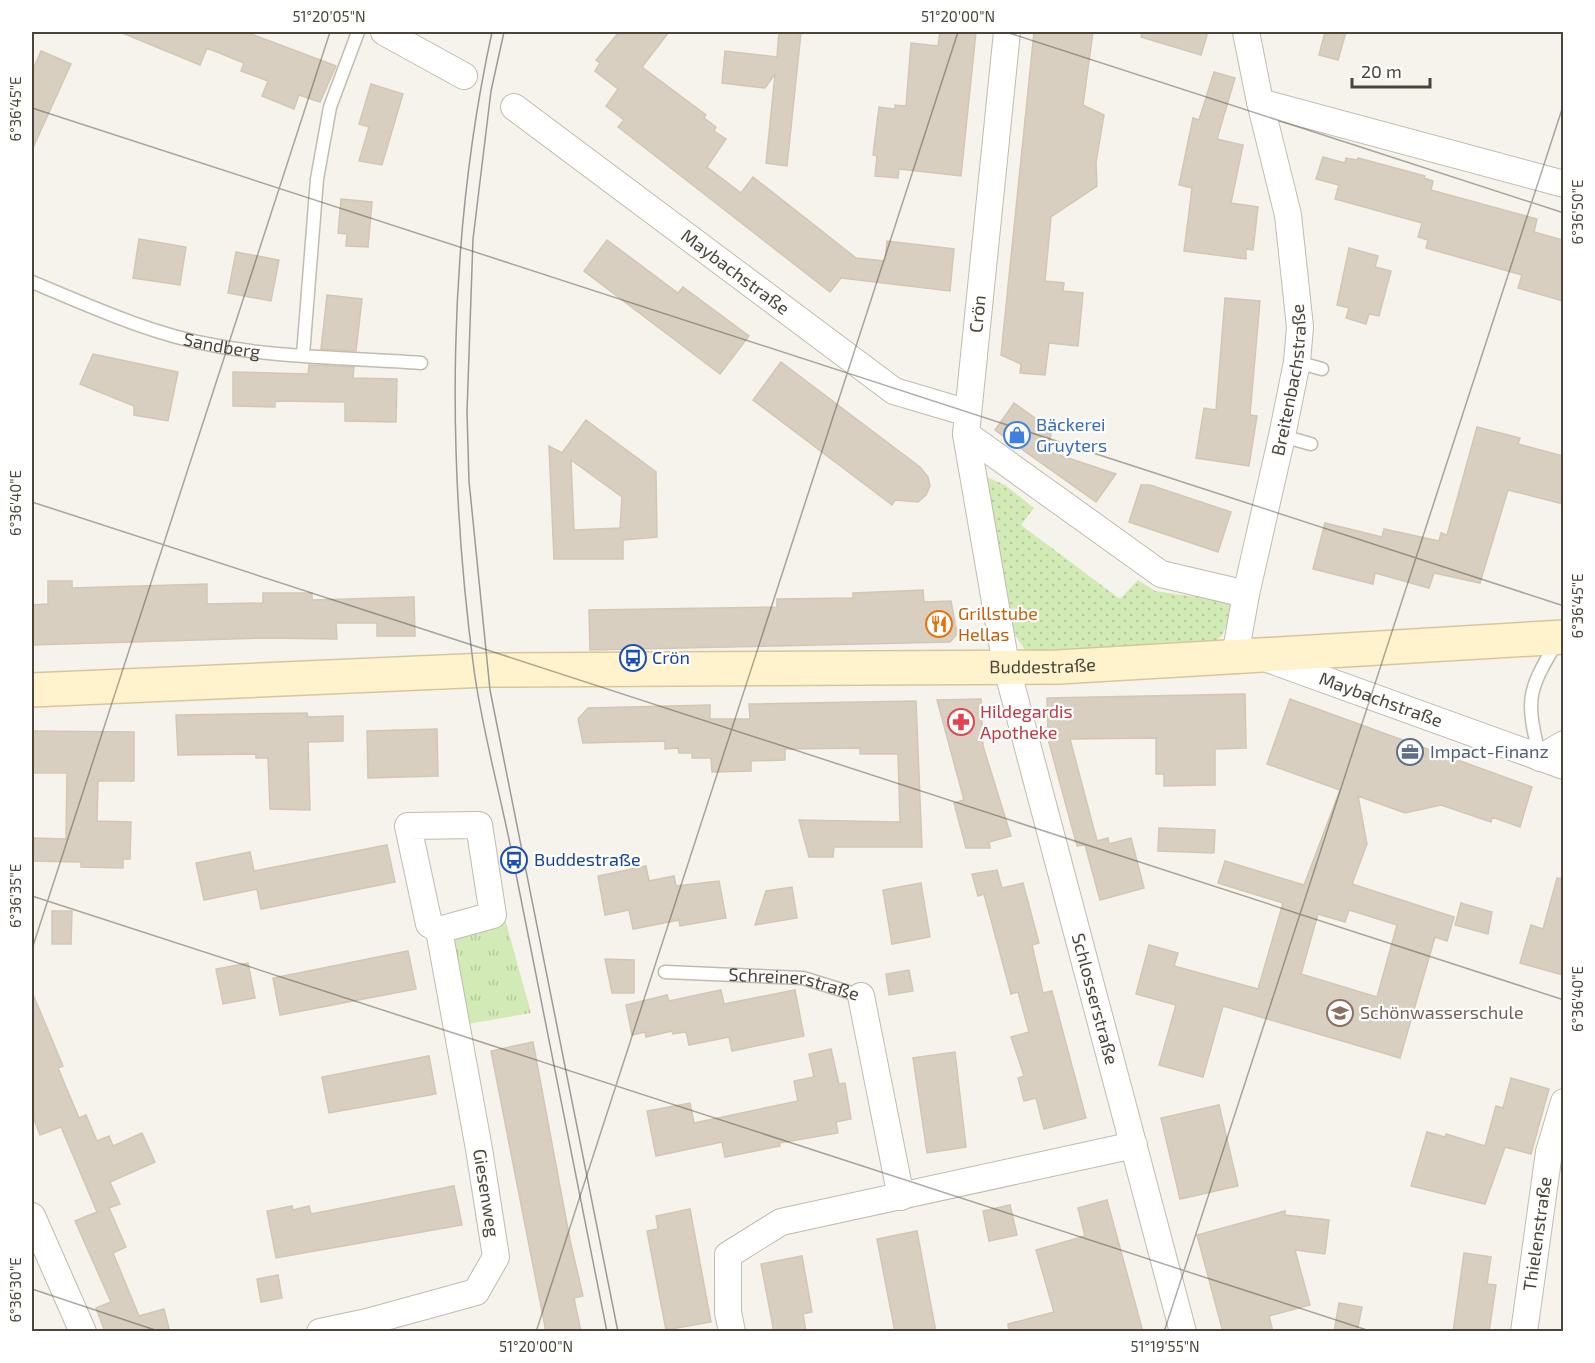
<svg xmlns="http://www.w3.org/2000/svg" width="1595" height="1363" font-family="'Exo 2',sans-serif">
	<defs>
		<pattern id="grass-dots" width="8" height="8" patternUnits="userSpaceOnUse" patternTransform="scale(1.5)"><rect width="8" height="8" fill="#d2eab5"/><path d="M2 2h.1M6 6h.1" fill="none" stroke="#b6ca9c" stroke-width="1.8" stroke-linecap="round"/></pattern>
		<pattern id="park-tufts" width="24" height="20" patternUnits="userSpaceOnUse" patternTransform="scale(1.5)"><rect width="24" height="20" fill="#d2eab5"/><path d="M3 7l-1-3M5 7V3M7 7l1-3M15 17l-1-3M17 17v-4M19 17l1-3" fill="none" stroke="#b6ca9c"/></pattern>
	</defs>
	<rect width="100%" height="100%" fill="#f6f3ec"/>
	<path fill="url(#grass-dots)" d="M982,475L1005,485L1034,508L1021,525L1120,599L1138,580L1155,591L1224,601L1234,606L1223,634L1216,641L1034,653L1025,650L1012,631Z"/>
	<path fill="url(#park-tufts)" d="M505,919L531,1013L462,1025L446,937Z"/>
	<path fill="#d8cfc1" stroke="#d3c7b4" stroke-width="1.5" fill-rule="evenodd" d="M120,32H246L336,66L320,102L299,95L294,109L262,96L268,81L241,71L244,63L207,48L200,65Z
		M619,32H669L642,67L706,115L704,118L716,127L714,131L726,139L707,167L741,193L753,177L856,258L885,261L887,241L954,249L950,291L841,278L830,292L618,127L624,120L606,106L618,89L595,71L600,63L596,60Z
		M779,32H801L787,166L766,163L775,74L765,88L722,83L725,51L777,57Z
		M940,32H976L961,176L899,169L898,178L875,176L877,156L873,155L879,107L895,109V105L906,106L911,43L938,46Z
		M1034,32H1093L1083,105L1104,115L1096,162L1097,186L1051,217L1045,281L1064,283L1063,291L1083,293L1078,346L1049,343L1045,375L1020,373L1021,364L1001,355Z
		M1142,32H1208L1201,55L1141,37Z
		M1325,32H1346L1338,60L1319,55Z
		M41,51L71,64L32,150V72Z
		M1214,72L1235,78L1217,139L1243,145L1231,203L1258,207L1253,250L1246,249V259L1184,251L1192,188L1179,185L1193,118L1199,120Z
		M371,84L403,94L382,165L359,161L369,127L359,124Z
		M1323,157L1345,163L1346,158L1357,160L1358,158L1425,176L1424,178L1433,181L1431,190L1537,219L1534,232L1563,240V301L1518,288L1522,275L1426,248L1428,240L1418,237L1422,223L1335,199L1339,185L1316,179Z
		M341,199L372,202L368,247L346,246L347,234L338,233Z
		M139,239L186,247L180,285L133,278Z
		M607,240L678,293L683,287L749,336L720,374L584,271Z
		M1349,248L1378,256L1375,267L1391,271L1379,316L1369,314L1366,324L1346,318L1349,308L1337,305Z
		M236,252L279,260L271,301L228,293Z
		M327,295L362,299L356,351L321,349Z
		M1225,298L1260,301L1250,415L1257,416L1249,466L1196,458L1204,408L1216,410Z
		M93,354L178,372L168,421L134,415V406L80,384Z
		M781,362L920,467L928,477L930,486L926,495L918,502L895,500L892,505L753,400Z
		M309,365L354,367L353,378L397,379L396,422L345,421V402L275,401V407L233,406V372L308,374Z
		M1014,403L1052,430L1047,451L1116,474L1096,502L995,430Z
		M586,420L656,472L657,537L623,540V559H554L549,446L562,453ZM571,460L622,497L620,528L574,530Z
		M1477,427L1520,438L1518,444L1563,456V504L1508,490L1480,583L1434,573L1429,588L1375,573L1373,584L1313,569L1325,523L1382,537L1384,529L1439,541L1441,533L1447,535Z
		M1141,485H1150L1231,512L1218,552L1129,522Z
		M48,581H72V588L207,584V604L263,603V593H312V600L414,597L415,636H377V623H336L337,639L263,638L32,645V605L48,604Z
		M923,590L924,602L951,601L957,634L950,642L590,650L589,610L777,607V599L853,598V593Z
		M1245,694L1246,748L1215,749V785L1164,786V774H1156V738L1070,739L1097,841L1108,838L1109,844L1131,838L1144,888L1100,900L1085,845L1077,846L1048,739L1047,698Z
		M981,699L983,746L1011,836L989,842L990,848H966L954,803L964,800L937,700Z
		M1290,699L1532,787L1520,827L1492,817L1491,822L1441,805L1405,813L1358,796L1367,844L1352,884L1454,917L1447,941L1435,937L1400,1058L1223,1006L1203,1077L1159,1065L1176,1005L1136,994L1149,945L1178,953L1174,966L1258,989L1283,903L1218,883L1225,861L1304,885L1340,790L1267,764ZM1349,910L1397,925L1377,997L1301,974L1318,914L1345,922Z
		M916,701L922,847H834L833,857H809L799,820L900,822L898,754H860V748L785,749V760L751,761V771L712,772L711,758H692V753H679L678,748L665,749V741L583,743L578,719L588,708L710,705V719H750L749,704Z
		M307,713L308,717L343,716V741L308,742L310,810L270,809L268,758H256V754L178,755L176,715Z
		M437,729L438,776L368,778L367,731Z
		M32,731L134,732V781H98L97,821L131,822L130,859H123V868L81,867V862L32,861V838L66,839L67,773H32Z
		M1159,828L1215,830L1214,853L1158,851Z
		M387,845L395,882L261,909L257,889L204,900L196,863L250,852L254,871Z
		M646,866L649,881L674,876L676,886L719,881L726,918L680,926L679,920L633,929L629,910L605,915L598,876Z
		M997,870L1002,888L1023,883L1039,943L1032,945L1043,993L1052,991L1086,1118L1044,1129L1036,1098L1024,1101L1018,1078L1024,1076L1011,1037L1029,1032L1018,992L1011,994L984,894L978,896L972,874Z
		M1557,878L1563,879V975L1520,963L1531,925L1543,929Z
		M921,883L930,937L892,944L883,890Z
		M792,887L797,918L755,925L766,891Z
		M1461,903L1492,912L1488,934L1455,925Z
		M52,911H72L71,944H52Z
		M408,951L416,989L280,1015L273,978Z
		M605,959L634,960V993H612Z
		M248,963L255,998L223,1004L216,969Z
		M909,970L913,991L889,995L886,974Z
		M721,990L724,1004L795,990L804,1036L732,1051L729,1037L689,1045L686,1032L673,1034L672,1031L646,1037L645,1032L632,1035L626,1005L667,995L669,1001Z
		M32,992L63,1066L58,1068L79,1118L86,1115L97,1141L109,1136L113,1146L142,1133L155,1162L110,1182L120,1204L109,1208L126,1247L113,1253L139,1316L164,1309L170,1332H105L96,1308L111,1302L75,1221L97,1212L61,1127L40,1135L32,1114Z
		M533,1042L570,1240L583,1296L574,1298L581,1332H546L491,1051Z
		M831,1049L839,1084L845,1083L851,1119L836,1122L838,1133L779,1143L780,1146L725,1157L722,1142L656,1156L647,1111L690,1103L694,1123L798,1101L794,1081L814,1077L809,1054Z
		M955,1052L966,1147L927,1153L913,1058Z
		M429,1056L436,1094L329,1113L322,1077Z
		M1511,1078L1549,1089L1531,1154L1505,1147L1485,1204L1411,1186L1427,1132L1445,1137L1446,1134L1485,1146L1496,1106L1503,1108Z
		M1219,1105L1238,1186L1180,1199L1161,1118Z
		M454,1186L462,1225L276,1258L267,1211L292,1206L293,1210L309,1206L311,1214Z
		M1107,1200L1143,1332H1009L1008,1324L1054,1312L1036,1250L1085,1236L1078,1208Z
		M1010,1205L1017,1235L989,1241L983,1211Z
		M690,1209L711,1322L666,1330L647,1231L658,1229L656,1216Z
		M1285,1211V1215L1329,1220L1325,1254L1295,1250L1310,1305L1269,1316L1273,1332H1223L1197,1235Z
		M917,1231L936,1332H895L877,1239Z
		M1464,1253L1491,1257L1487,1284L1496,1285L1489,1332H1453Z
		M802,1256L812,1312L803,1314L806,1332H774L761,1264Z
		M278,1275L282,1298L261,1302L257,1279Z
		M1339,1303L1362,1307L1357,1332H1334Z"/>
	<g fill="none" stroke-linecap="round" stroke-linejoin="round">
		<defs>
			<g id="lane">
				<path id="s1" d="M32,282C90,306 150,334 212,345C280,358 352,358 421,363"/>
				<path d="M303,355L317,179L330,107L358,32"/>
				<path d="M1297,362L1322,369"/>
				<path d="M1282,436L1311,444"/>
				<path d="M1540,758C1526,700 1526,693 1557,642"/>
				<path id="s2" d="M665,972L803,978L861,996"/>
			</g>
			<g id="street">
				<path d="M384,32L464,76"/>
				<path id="s3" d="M1007,32L966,434L1006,665L1183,1332"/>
				<path d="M1260,102L1564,184"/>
				<path id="s4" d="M514,107L894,391L968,413"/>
				<path d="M966,434L1161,574L1246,594"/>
				<path id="s5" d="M1235,656L1246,594L1282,436L1297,362L1300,327L1288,215L1260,102L1246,32"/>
				<path id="s6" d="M1265,658L1564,766"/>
				<path d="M1540,758L1564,744"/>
				<path d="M479,825L493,915L439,930L429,924L408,826Z"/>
				<path d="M861,996L901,1197"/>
				<path d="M32,1216L83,1332"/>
				<path d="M320,1332L367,1322L476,1292L496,1257L479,1149L439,930"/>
				<path d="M732,1332L728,1312V1255L781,1222L1134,1145"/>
				<path id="s7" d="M1524,1332L1549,1152L1564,1102"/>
			</g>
			<g id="secondary">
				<path id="s8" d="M32,690L487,670L1059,667L1564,637"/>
			</g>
		</defs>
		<use href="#lane" stroke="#c2bbae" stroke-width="15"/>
		<use href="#street" stroke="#c2bbae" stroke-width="28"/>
		<use href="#secondary" stroke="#d6c79b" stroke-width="36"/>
		<use href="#lane" stroke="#fff" stroke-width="12"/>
		<use href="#street" stroke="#fff" stroke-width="26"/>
		<use href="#secondary" stroke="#fff3cd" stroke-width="33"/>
		<path stroke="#9a9a9a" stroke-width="1.5" d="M492,32C447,239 446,460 474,670C483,735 502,800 514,864C545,1020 576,1176 607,1332
			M504,32L491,91L473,239L467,412L469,481L490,690L618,1332"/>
	</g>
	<path fill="none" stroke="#4b4439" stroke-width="1.5" stroke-opacity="0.45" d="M1006,32L1564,213M32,108L1564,606M32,502L1564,1000M32,896L1373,1332M32,949L330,32M32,1289L161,1332M536,1332L958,32M1164,1332L1564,103"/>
	<defs>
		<symbol id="shop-ring" viewBox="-11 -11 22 22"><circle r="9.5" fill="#fff" stroke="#3f7fe0" stroke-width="1.5"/><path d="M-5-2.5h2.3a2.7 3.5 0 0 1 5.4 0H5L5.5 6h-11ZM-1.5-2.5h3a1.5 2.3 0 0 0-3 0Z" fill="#3f7fe0"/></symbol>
		<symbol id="restaurant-ring" viewBox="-11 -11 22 22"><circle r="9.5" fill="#fff" stroke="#e8710a" stroke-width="1.5"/><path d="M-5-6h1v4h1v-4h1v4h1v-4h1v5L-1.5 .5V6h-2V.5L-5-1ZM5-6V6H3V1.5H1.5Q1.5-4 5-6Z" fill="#e8710a"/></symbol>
		<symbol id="bus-ring" viewBox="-11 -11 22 22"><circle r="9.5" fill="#fff" stroke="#1a4fb4" stroke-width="1.5"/><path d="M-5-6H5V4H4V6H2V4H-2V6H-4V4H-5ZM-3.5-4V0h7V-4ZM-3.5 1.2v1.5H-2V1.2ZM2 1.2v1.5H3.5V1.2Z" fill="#1a4fb4"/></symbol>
		<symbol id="pharmacy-ring" viewBox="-11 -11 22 22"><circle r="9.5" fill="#fff" stroke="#e0444e" stroke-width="1.5"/><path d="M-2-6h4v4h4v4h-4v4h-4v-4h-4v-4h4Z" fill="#e0444e"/></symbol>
		<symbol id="office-ring" viewBox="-11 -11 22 22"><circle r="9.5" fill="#fff" stroke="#5c6f8a" stroke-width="1.5"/><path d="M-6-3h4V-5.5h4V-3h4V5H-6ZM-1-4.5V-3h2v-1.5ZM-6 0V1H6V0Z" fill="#5c6f8a"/></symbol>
		<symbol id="school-ring" viewBox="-11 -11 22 22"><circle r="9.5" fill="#fff" stroke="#8d6e63" stroke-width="1.5"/><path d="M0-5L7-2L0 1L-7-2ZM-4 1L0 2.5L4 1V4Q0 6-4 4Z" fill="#8d6e63"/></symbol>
	</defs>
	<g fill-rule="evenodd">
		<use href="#shop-ring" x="1002" y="420" width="30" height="30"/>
		<use href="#restaurant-ring" x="924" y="609" width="30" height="30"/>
		<use href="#bus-ring" x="618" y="643" width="30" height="30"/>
		<use href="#pharmacy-ring" x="946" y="707" width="30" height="30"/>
		<use href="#office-ring" x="1395" y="737" width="30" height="30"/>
		<use href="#bus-ring" x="499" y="845" width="30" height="30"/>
		<use href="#school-ring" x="1325" y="998" width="30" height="30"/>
	</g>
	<g text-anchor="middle" stroke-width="4.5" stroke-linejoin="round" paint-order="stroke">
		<g font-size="18" fill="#4b4439" stroke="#fff">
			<text dy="6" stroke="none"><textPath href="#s4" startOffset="276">Maybachstraße</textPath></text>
			<text transform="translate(978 314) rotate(-84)" y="6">Crön</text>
			<text dy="6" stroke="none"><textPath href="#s1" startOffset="201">Sandberg</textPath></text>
			<text dy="6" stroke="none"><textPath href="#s5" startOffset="282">Breitenbachstraße</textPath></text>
			<text dy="6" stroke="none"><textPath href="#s8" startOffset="1011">Buddestraße</textPath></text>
			<text dy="6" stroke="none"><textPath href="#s6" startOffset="123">Maybachstraße</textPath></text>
			<text dy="6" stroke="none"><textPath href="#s2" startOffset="130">Schreinerstraße</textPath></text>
			<text dy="6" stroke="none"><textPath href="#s3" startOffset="984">Schlosserstraße</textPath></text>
			<text transform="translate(486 1193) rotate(81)" y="6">Giesenweg</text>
			<text dy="6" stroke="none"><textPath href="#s7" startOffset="99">Thielenstraße</textPath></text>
		</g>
		<g font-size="18" fill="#366cbe" stroke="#fff" text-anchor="start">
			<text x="1036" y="431">Bäckerei<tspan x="1036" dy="21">Gruyters</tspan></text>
		</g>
		<g font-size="18" fill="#c56008" stroke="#fff" text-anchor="start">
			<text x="958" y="620">Grillstube<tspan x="958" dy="21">Hellas</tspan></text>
		</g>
		<g font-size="18" fill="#164399" stroke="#fff" text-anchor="start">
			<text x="652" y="664">Crön</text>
			<text x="534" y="866">Buddestraße</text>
		</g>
		<g font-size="18" fill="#be3a42" stroke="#fff" text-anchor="start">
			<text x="980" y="718">Hildegardis<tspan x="980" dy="21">Apotheke</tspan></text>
		</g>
		<g font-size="18" fill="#4e5e75" stroke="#fff" text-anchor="start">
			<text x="1430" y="758">Impact-Finanz</text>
		</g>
		<g font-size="18" fill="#785e54" stroke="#fff" text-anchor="start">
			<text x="1360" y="1019">Schönwasserschule</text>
		</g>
	</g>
	<rect width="1595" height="1363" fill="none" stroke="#ffffff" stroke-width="66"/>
	<path d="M1352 78v9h78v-9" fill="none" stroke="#4b4439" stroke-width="3"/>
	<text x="1361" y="78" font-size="18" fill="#4b4439" stroke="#ffffff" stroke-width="4.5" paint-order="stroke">20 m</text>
	<rect x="33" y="33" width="1529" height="1297" fill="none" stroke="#4b4439" stroke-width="2"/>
	<g font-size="15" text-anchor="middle" fill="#4b4439">
		<text x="329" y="22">51°20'05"N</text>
		<text x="958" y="22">51°20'00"N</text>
		<text transform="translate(16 109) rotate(-90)" y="5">6°36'45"E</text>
		<text transform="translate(1578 212) rotate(-90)" y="5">6°36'50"E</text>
		<text transform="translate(16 503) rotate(-90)" y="5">6°36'40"E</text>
		<text transform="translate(1578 606) rotate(-90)" y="5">6°36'45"E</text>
		<text transform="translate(16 896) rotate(-90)" y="5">6°36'35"E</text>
		<text transform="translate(1578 999) rotate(-90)" y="5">6°36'40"E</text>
		<text transform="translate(16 1290) rotate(-90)" y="5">6°36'30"E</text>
		<text x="536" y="1352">51°20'00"N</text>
		<text x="1165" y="1352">51°19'55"N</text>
	</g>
</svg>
